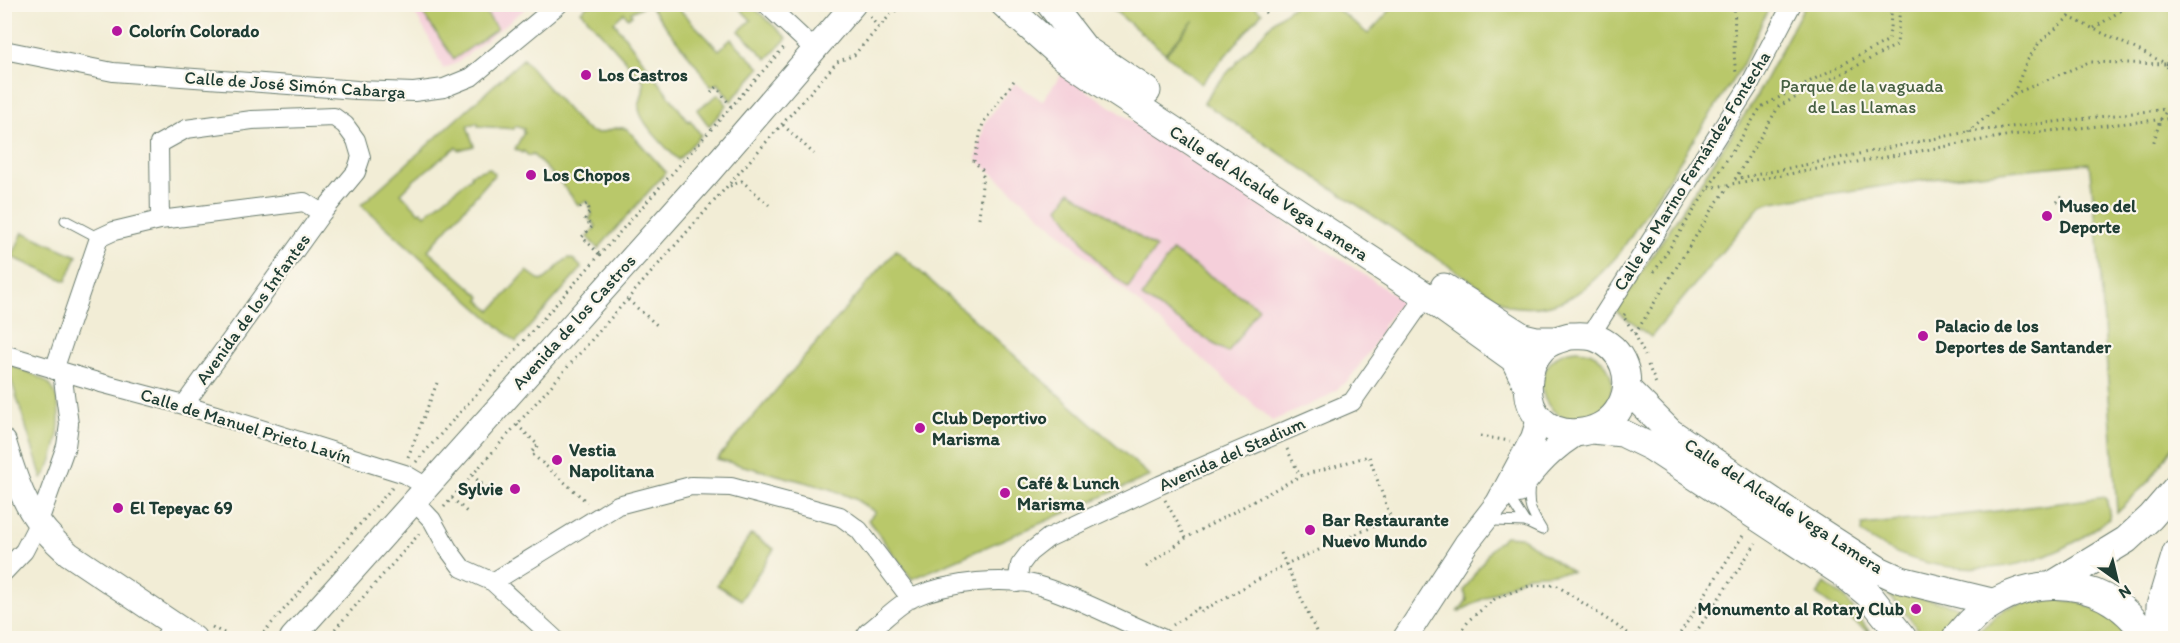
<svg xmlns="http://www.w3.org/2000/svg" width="2180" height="643" font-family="Itim,sans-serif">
	<rect width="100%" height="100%" fill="#fbf7ec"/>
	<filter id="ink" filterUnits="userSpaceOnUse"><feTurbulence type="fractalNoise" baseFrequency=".0167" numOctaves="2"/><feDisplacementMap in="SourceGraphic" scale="12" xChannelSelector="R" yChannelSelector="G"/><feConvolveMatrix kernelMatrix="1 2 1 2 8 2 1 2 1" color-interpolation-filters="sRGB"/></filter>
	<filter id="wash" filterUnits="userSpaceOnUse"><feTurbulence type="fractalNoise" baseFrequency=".008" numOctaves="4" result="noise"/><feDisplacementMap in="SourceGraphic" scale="24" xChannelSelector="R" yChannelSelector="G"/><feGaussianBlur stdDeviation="1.35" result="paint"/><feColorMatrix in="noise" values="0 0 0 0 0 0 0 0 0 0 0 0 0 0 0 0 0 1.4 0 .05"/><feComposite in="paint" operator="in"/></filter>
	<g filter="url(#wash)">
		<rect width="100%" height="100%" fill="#f2edd6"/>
		<path fill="#f5cfda" d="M410,5H530L457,63L443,69L428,36Z
			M1062,74L1402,300L1382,327L1383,330L1369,352L1348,381L1325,398L1272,421L976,159L985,122L1015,83L1042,101Z"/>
		<path fill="#b9c86a" stroke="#6c824f" stroke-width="1.5" d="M417,5H481L497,29L454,59Z
			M588,5H646L631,12L632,15L628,18L624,13L614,22L688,121L690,120L701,135L678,160C668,149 639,122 639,108C640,97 646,91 643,80L581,11Z
			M649,5H675L719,50L731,39L760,68L731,101L718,83L711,87L696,65Z
			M736,5H751L787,38L767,59L739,31L751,20Z
			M1108,5H1252L1262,13L1201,84L1166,54L1194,20L1165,53Z
			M1295,5H1332L1368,34L1395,5H1770L1742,66L1619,254C1586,290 1562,314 1509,306L1204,103L1212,90L1276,19Z
			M1805,5H2175V444L2149,481L2117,512L2098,239L2089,163L1940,178L1772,202L1760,206L1651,337L1616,311L1755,99Z
			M523,59L583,127C603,142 608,123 627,129L666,172L598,249L587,237L596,226L589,219L592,215L589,203L586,201L579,206L562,184L532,154L529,156L523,151L522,153L515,149L523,134L525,133L523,132L524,129L515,126L514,129L478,126V123L468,125V129L474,146L459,150L456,147L414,180L401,193L419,212L421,211L425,215L471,177V174L489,168L495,174L428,250L481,297L479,300L491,311L527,271L541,281C553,276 557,263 569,258L574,260L582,268L516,342L361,205Z
			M719,94L727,105L709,126L697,110Z
			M1070,191L1156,248L1128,288L1099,263L1059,208Z
			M23,232L77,256L66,281L12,257Z
			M896,250L1150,476L912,579L868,520L875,512L855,499L831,489L717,459Z
			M1172,251L1259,308L1228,353L1142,297Z
			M1542 385a35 35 0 1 1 70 0a35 35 0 1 1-70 0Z
			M6,363C19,369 36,373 48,383C68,400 58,461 42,478Z
			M2106,497L2110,518C2098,526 2087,535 2075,542C2009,580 1923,577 1861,533L1862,525L1989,512Z
			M1784,518L1905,594L1960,607L1937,638H1923C1892,585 1833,553 1784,518Z
			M751,534L774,549L741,600L717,585Z
			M1505,536L1520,537L1572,572L1528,575L1458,612L1467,600L1464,590L1491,549Z
			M1825,583L1846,599L1871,634L1817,595Z
			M2045,598C2084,600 2106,609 2133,638H1970L2006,608Z"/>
	</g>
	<g filter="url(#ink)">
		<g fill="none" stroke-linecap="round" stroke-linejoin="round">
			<defs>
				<path id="service" d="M65,220L99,238
					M1530,484C1527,506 1531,512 1542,530
					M1511,500L1525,522
					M1495,521L1525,522L1542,530
					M159,638L169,623"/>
				<path id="minor" d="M766,4L815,50
					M4,50L113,72L357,90L414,92L444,88L471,77L559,4
					M160,220L159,144L186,129L252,120L334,117L345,125L356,140L361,157L356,172L322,213L184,405
					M1590,336L1749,86L1792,4
					M4,354L101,383L184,405L405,474L427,487
					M54,370L99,238L114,231L160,220L304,202L322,213
					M414,501L432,520L448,549L462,568L493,582L554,638
					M4,572L24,551L38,524L66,446L69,424L62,372
					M493,582L618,505L691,486L731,487L840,516L859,530L911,599
					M1017,583L1020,565L1029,553L1048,538L1160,485L1352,402L1426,296
					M864,638L868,632C882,622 897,605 912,598C947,582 1007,575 1043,587C1084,600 1122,622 1162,638"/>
				<path id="secondary" d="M4,442C19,492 29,520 69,554L194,638
					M1518,491C1535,468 1554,446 1580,432
					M292,638L710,171L854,4
					M1405,638L1466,544L1498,503L1533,438L1539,419"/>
				<path id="primary" d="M1004,4L1062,56L1100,82L1426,296L1514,359L1527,385
					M1050,4L1085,49L1147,91
					M1444,287L1523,337L1536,340H1555
					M1570,336C1577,336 1586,335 1593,337C1624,347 1635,380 1620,407C1606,434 1563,442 1541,420C1523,403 1525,367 1542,349C1549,341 1560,339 1570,336Z
					M1628,390L1670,432L1780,506L1879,570L1901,580L1992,602
					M1592,430L1622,433L1651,447L1845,575L1868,594L1903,638
					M2052,585L2126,540L2151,517L2176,488
					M1956,638C2003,572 2102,564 2147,638
					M2159,638L2160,606L2176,553"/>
			</defs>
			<use href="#service" stroke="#697b6d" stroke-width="11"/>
			<use href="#minor" stroke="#697b6d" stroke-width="20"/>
			<use href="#secondary" stroke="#697b6d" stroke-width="26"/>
			<use href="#primary" stroke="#697b6d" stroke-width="29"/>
			<path stroke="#697b6d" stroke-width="3" stroke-dasharray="1.5 4.5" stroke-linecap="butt" d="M964,4L983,8
				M1256,4L1266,13
				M1734,4C1736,27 1732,49 1736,72
				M870,17L879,28
				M2069,17L2080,4
				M2094,28L2131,4
				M2167,64L2176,31
				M711,92L717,87L732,108
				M2014,94L2089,62L2167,64L2171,88L2168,109L2160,120L2153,145
				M783,125L814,154
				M1968,132L2013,95L2027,61L2039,43L2069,17L2167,64L2176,66
				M1735,179L1967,132L2176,108
				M1735,179L1779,106L1897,45L1900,4
				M730,186L742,181L769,205
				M1709,188L2011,135L2176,118
				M2057,202L2064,195
				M580,208L587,204L590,211L585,219L592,227L582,237L599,254
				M979,218L983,174L982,170L974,161L983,123L1016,78
				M1654,272L1761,107L1889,40L1892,4
				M628,300L658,326
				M1625,314L1623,316L1635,334L1645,356
				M1635,334L1717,202L1731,184
				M1648,365L1657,386
				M517,425L538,445L531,453L587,502
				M1480,436L1510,441
				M1287,449L1300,476
				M408,457L437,383
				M416,462L786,45
				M472,475L492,493
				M452,498L467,512
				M1165,500L1186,538
				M444,507L837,62L854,55L891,14L905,4
				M4,539H5
				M1281,553L1319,638
				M1146,567L1186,538L1300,476L1369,456L1391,519L1286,564L1200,612L1198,608L1173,625
				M212,627C229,637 244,640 263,633L392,488
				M327,638L419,534
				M1456,638L1470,619L1496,598L1529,586L1556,585L1635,638
				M1677,638L1744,534
				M1692,638L1756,543"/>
			<use href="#service" stroke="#fff" stroke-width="9"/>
			<use href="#minor" stroke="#fff" stroke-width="18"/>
			<use href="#secondary" stroke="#fff" stroke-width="24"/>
			<use href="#primary" stroke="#fff" stroke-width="27"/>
		</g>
	</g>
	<g fill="#b5179e" stroke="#fbf7ec" stroke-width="2">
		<circle cx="117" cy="31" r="6"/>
		<circle cx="586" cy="75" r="6"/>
		<circle cx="531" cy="175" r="6"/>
		<circle cx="2047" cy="216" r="6"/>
		<circle cx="1923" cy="336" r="6"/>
		<circle cx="920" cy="428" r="6"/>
		<circle cx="557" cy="460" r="6"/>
		<circle cx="515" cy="489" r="6"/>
		<circle cx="1005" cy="493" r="6"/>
		<circle cx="118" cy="508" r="6"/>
		<circle cx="1310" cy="530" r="6"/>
		<circle cx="1916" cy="609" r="6"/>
	</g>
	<g text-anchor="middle" stroke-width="4.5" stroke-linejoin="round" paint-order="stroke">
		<g font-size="18" font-weight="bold" fill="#1f3d34" stroke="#fbf7ec" text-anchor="start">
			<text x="129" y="37">Colorín Colorado</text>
			<text x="598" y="81">Los Castros</text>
			<text x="543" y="181">Los Chopos</text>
			<text x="2059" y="212">Museo del<tspan x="2059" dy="21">Deporte</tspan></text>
			<text x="1935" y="332">Palacio de los<tspan x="1935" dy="21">Deportes de Santander</tspan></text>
			<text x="932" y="424">Club Deportivo<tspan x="932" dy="21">Marisma</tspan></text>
			<text x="569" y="456">Vestia<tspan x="569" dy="21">Napolitana</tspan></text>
			<text x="1017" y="489">Café &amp; Lunch<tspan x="1017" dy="21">Marisma</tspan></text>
			<text x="503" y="495" text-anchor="end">Sylvie</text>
			<text x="130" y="514">El Tepeyac 69</text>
			<text x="1322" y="526">Bar Restaurante<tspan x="1322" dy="21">Nuevo Mundo</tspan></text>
			<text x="1904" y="615" text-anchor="end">Monumento al Rotary Club</text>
		</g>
		<g font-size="18" fill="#1f3d34" stroke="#fbf7ec">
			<text transform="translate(295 85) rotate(4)" y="6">Calle de José Simón Cabarga</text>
			<text transform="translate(1692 171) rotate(-58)" y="6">Calle de Marino Fernández Fontecha</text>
			<text transform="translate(1269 193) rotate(33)" y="6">Calle del Alcalde Vega Lamera</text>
			<text transform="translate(253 309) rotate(-54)" y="6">Avenida de los Infantes</text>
			<text transform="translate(574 322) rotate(-48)" y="6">Avenida de los Castros</text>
			<text transform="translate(246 426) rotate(17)" y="6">Calle de Manuel Prieto Lavín</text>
			<text transform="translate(1232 454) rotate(-24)" y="6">Avenida del Stadium</text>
			<text transform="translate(1784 506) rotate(33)" y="6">Calle del Alcalde Vega Lamera</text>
		</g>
		<g font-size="18" fill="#466042" stroke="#fbf7ec">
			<text x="1862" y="92">Parque de la vaguada<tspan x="1862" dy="21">de Las Llamas</tspan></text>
		</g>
	</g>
	<rect width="2180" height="643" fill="none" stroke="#fbf7ec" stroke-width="24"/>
	<g transform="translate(2117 580) rotate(146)" stroke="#fbf7ec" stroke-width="4.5" paint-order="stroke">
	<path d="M0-4.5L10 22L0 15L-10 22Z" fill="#1f3d34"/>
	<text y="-9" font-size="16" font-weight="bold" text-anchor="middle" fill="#1f3d34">N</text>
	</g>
</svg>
